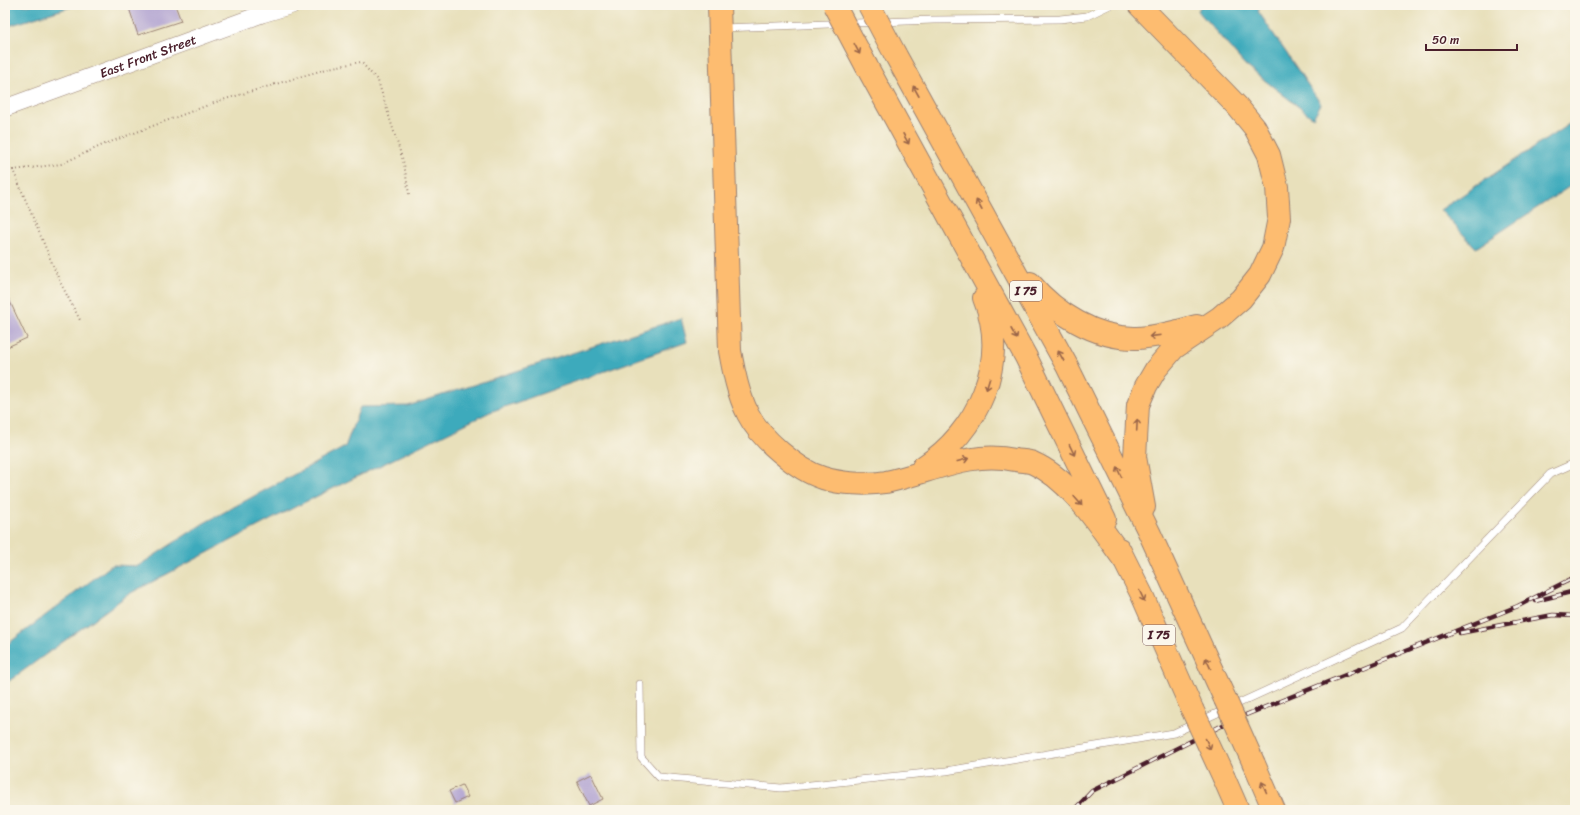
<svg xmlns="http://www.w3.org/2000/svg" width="1580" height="815" font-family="Sriracha,sans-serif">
	<rect width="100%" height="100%" fill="#fbf7ec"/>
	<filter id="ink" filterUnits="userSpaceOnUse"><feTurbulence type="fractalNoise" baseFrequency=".025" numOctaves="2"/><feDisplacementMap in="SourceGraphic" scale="8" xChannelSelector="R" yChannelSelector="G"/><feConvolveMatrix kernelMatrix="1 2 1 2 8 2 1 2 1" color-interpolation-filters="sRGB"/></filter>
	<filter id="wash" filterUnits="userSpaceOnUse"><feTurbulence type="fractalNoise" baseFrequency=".012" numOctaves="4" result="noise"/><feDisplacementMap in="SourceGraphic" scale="16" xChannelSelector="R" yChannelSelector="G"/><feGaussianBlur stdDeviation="0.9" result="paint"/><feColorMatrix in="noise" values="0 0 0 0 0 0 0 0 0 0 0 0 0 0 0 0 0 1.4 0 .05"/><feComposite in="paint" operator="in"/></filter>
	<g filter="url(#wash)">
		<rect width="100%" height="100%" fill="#e8e0bb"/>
		<path fill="#3daabc" stroke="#446474" d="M5,5H77L5,27Z
			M1201,5H1262L1258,11L1321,104L1313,118L1245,65L1198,11Z
			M1575,120V183L1476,248L1440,210Z
			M681,318L687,342L490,412L297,506L129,594L5,684V646L112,565L138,566L204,523L345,447L360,407L408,406Z"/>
		<g id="blocks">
			<path fill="#afa0d0" d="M128,5H175L181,21L138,35Z
				M5,291L27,338L5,348Z
				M591,774L603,799L589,806L577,781Z
				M462,785L468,797L455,803L449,791Z"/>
		</g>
	</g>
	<g filter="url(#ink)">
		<use href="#blocks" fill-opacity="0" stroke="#998073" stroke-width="1"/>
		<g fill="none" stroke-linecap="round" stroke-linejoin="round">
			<defs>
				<path id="service" d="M722,28L933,20L1060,19L1087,16L1110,5
					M640,684L641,757L659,777L781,788L946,771L1174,733L1402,628L1550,474L1575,463"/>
				<g id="tertiary">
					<path id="s1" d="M5,108L262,14L292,5"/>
				</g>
				<path id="motorway" d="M719,5L730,351C734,373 738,394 748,414C760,438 797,470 823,478C841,484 867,485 886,482C930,473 969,450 1015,460C1021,461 1028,461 1033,463C1072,480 1101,529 1125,561
					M1139,5L1237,106L1255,128L1269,155L1277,187L1279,218L1273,248L1260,275L1241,299L1219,318L1174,348L1156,369L1146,386L1138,405L1135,457L1144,507
					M895,54L1067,366L1149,532L1225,699
					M867,67L1026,357L1105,519
					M1030,283C1055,313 1096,339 1137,338C1157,337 1177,331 1197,326
					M923,467C978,432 1010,361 984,298
					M1119,549L1142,595L1192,709
					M1254,764L1274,810
					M1224,778L1238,810"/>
			</defs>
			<use href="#service" stroke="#998073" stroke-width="8"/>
			<use href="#tertiary" stroke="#998073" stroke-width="18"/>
			<use href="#motorway" stroke="#998073" stroke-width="24"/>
			<path stroke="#998073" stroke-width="2" stroke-dasharray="1 3" stroke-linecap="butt" d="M13,170L61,164L105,144L219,101L333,67L361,62L378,81L404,164L409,194
				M5,174L13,170L60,282L80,320"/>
			<use href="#service" stroke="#fff" stroke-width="7"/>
			<use href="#tertiary" stroke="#fff" stroke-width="17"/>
			<use href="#motorway" stroke="#fdbc6f" stroke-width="22"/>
			<defs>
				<path id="rail" d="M1535,601L1575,591
					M1460,633L1553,615L1575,616
					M1074,810L1092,791L1233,720L1518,606L1575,577"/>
			</defs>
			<use href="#rail" stroke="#4a1f2b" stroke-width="4.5"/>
			<use href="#rail" stroke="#fbf7ec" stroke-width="3" stroke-dasharray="9" stroke-linecap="butt"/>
			<defs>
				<path id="motorway-bridge" d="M834,5L867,67
					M869,5L895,54
					M1225,699L1254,764
					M1192,709L1224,778"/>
			</defs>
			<use href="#motorway-bridge" stroke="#998073" stroke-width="24" stroke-linecap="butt"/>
			<use href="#motorway-bridge" stroke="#fdbc6f" stroke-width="22"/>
		</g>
		<defs><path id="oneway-shaft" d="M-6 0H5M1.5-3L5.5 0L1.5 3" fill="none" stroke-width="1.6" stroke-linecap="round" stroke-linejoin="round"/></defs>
		<g stroke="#9b664a">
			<use href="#oneway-shaft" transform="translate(857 49) rotate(62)"/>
			<use href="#oneway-shaft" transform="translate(916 91) rotate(-119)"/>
			<use href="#oneway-shaft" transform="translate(906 139) rotate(61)"/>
			<use href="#oneway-shaft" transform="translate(979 205) rotate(-119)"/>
			<use href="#oneway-shaft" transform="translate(1014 334) rotate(61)"/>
			<use href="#oneway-shaft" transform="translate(1155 336) rotate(173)"/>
			<use href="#oneway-shaft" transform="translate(1061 356) rotate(-119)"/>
			<use href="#oneway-shaft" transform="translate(988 384) rotate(107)"/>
			<use href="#oneway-shaft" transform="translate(1137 425) rotate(-87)"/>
			<use href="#oneway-shaft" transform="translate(1072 450) rotate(64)"/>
			<use href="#oneway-shaft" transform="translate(963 460) rotate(-15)"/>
			<use href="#oneway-shaft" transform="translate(1119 472) rotate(-116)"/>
			<use href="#oneway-shaft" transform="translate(1078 501) rotate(49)"/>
			<use href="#oneway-shaft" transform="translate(1142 596) rotate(65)"/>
			<use href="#oneway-shaft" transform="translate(1208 663) rotate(-115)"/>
			<use href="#oneway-shaft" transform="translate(1208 744) rotate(65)"/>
			<use href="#oneway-shaft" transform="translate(1264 787) rotate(-114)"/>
		</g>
	</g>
	<g text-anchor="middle" stroke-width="4" stroke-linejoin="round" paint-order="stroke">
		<g fill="#fbf7ec" stroke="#7f6065" stroke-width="1">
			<rect x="1010" y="281" width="32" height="20" rx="3"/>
			<rect x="1143" y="625" width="32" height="20" rx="3"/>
		</g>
		<g font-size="12" font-weight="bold" fill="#4a1f2b">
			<text x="1026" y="295">I 75</text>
			<text x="1159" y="639">I 75</text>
		</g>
		<g font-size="13" fill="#4a1f2b" stroke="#fbf7ec">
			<text dy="5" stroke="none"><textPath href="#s1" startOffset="152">East Front Street</textPath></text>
		</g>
	</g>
	<rect width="1580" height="815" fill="none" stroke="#fbf7ec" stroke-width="20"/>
	<path d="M1426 44v6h91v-6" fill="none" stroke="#4a1f2b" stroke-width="2"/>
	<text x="1432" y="44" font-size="12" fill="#4a1f2b" stroke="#fbf7ec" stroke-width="3" paint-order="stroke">50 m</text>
</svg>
